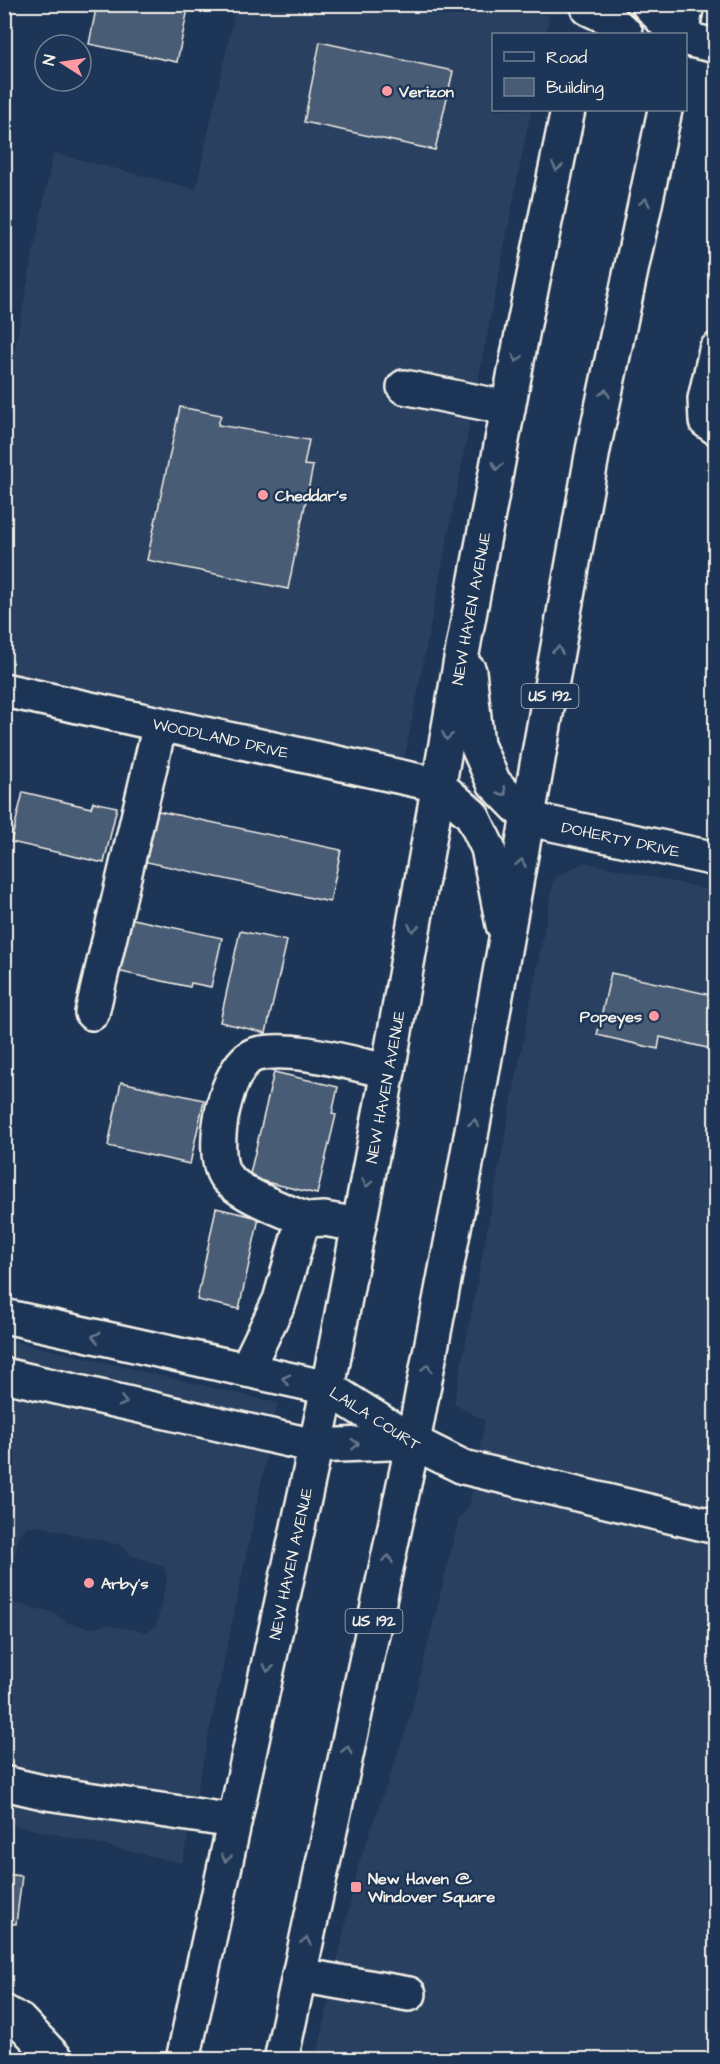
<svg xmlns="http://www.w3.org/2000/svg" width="720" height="2064" font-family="'Architects Daughter',sans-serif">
	<rect width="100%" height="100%" fill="#1d3557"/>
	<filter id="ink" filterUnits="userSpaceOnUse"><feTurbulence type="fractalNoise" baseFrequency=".0167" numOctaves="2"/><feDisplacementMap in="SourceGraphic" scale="12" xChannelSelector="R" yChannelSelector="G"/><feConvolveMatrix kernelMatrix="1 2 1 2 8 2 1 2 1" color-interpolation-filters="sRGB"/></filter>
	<g filter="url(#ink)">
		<path fill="#2a4060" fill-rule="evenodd" d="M498,4L549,16L546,34H494V110H531L404,761L5,674V398L53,153L196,189L236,5Z
			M584,862L715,891V2059L316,2060L358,1866L409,1721L459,1518L469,1507L485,1421L454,1404L554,878Z
			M5,1339L278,1403L182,1863L5,1823ZM27,1526H38L117,1544L126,1549L130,1555L163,1566L167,1578L156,1626L148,1632L107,1625L92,1628L67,1623L55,1613L15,1603L7,1592L19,1536Z"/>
		<path fill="#485b74" stroke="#f4f1e8" stroke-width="1.5" d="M97,4L157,7L158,4H189L177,62L89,44Z
			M320,42L453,71L435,150L304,122Z
			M180,407L221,415L218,425L309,440L304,465L313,466L288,589L147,560Z
			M23,792L91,808L93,802L117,807L104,863L11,842Z
			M149,809L341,850L330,902L138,860Z
			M124,917L222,938L211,987L191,983L190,987L112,970Z
			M240,931L287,941L266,1033L220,1022Z
			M611,973L716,996V1050L660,1037L658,1049L597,1035Z
			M274,1072L338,1087L332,1114L336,1115L317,1194L249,1178Z
			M121,1082L204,1100L190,1164L108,1146Z
			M216,1208L259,1218L239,1309L197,1300Z
			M4,1874L22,1876L16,1924L4,1923Z"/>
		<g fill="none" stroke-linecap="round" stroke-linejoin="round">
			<defs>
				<g id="minor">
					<path d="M686,39L716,46"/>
					<path d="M716,350L705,399L706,421L716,428"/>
					<path d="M404,387L508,408"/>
					<path id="s1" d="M4,690L438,785"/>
					<path id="s2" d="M529,819L716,859"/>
					<path d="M92,1013L160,724"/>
					<path d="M307,1220C285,1211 241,1195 226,1177C208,1154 225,1061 257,1054C293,1045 351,1064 388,1071"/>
					<path id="s3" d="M4,1316L328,1388L413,1442L463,1467L716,1527"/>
					<path d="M246,1370L280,1300L300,1230L307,1220L324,1219L359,1225"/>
					<path d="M4,1375L315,1446L413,1442"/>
					<path d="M4,1783L47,1793L234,1821"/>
					<path d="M299,1975L409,1994"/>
					<path d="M4,2012L20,2021L57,2060"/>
				</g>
				<g id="major">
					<path d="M648,4L676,34"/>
					<path d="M588,8L607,17L626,34"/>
					<path d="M681,34L687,4"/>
					<path d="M469,671L477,745L494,783L529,819"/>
					<path d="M438,785L472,815L488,848L503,925"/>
					<path id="s4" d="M183,2060L328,1388L388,1071L465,637L523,329L568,110"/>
					<path d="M281,2060L413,1442L463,1181L593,450L665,110"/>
				</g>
			</defs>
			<use href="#minor" stroke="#f4f1e8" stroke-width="38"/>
			<use href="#major" stroke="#f4f1e8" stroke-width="38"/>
			<use href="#minor" stroke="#1d3557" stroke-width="33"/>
			<use href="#major" stroke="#1d3557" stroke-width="33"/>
		</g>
		<defs><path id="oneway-chevron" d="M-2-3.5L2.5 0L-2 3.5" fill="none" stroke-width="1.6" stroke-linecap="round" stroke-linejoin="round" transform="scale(1.5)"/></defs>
		<g stroke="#68778a">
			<use href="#oneway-chevron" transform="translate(557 167) rotate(101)"/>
			<use href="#oneway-chevron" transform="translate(645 202) rotate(-78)"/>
			<use href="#oneway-chevron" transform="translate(517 358) rotate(101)"/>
			<use href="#oneway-chevron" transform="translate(605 393) rotate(-78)"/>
			<use href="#oneway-chevron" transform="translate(497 466) rotate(101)"/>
			<use href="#oneway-chevron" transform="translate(558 650) rotate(-80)"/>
			<use href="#oneway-chevron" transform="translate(447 736) rotate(100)"/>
			<use href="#oneway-chevron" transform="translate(503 792) rotate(46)"/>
			<use href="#oneway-chevron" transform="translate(521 863) rotate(-80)"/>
			<use href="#oneway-chevron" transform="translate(413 928) rotate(100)"/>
			<use href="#oneway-chevron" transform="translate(474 1123) rotate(-80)"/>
			<use href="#oneway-chevron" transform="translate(367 1183) rotate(101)"/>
			<use href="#oneway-chevron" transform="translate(96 1337) rotate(-167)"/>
			<use href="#oneway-chevron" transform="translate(427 1368) rotate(-79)"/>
			<use href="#oneway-chevron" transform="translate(286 1379) rotate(-167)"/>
			<use href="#oneway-chevron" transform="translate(123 1402) rotate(13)"/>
			<use href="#oneway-chevron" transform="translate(355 1444) rotate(-3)"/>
			<use href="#oneway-chevron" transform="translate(388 1559) rotate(-78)"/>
			<use href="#oneway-chevron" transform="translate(268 1668) rotate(102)"/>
			<use href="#oneway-chevron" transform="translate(347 1750) rotate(-78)"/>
			<use href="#oneway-chevron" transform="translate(226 1858) rotate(102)"/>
			<use href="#oneway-chevron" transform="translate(306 1941) rotate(-78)"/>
		</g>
	</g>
	<g fill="#ff9aa2" stroke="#1d3557" stroke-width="2">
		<circle cx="387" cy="91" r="6"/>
		<circle cx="263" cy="495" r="6"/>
		<circle cx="654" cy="1016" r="6"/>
		<circle cx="89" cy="1583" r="6"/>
		<rect x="350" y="1881" width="12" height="12" rx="3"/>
	</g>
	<g text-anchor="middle" stroke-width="5" stroke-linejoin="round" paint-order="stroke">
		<g fill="#1d3557" stroke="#b4b9bc" stroke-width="1.5">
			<rect x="521.5" y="684" width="57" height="24" rx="4.5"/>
			<rect x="345.5" y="1609" width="57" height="24" rx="4.5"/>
		</g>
		<g font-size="15" font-weight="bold" fill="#f4f1e8">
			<text x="550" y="701">US 192</text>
			<text x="374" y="1626">US 192</text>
		</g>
		<g font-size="16" font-weight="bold" fill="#f4f1e8" stroke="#1d3557" text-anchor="start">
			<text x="399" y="97">Verizon</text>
			<text x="275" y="501">Cheddar's</text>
			<text x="642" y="1022" text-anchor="end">Popeyes</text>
			<text x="101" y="1589">Arby's</text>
			<text x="368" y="1884">New Haven @<tspan x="368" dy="18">Windover Square</tspan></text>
		</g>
		<g font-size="16" fill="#f4f1e8" stroke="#1d3557">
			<text dy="6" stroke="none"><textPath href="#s4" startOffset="1480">NEW HAVEN AVENUE</textPath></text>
			<text dy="6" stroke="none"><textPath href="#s1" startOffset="222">WOODLAND DRIVE</textPath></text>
			<text dy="6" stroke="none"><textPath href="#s2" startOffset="94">DOHERTY DRIVE</textPath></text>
			<text dy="6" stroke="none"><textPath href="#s4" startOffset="994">NEW HAVEN AVENUE</textPath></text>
			<text dy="6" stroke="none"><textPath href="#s3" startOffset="388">LAILA COURT</textPath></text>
			<text dy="6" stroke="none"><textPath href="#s4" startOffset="508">NEW HAVEN AVENUE</textPath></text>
		</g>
	</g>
	<rect width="720" height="2064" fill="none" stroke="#1d3557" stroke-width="24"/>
	<rect x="12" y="12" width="696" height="2040" fill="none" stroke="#f4f1e8" stroke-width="2" filter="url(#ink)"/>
	<rect x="492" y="33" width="195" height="78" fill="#1d3557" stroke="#738091" stroke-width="1.5"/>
	<rect x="504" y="52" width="30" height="9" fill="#1d3557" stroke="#738091" stroke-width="1.5"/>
	<text x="546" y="63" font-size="18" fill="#f4f1e8">Road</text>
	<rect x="504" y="78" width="30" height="18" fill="#485b74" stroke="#738091" stroke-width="1.5"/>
	<text x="546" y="93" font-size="18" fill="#f4f1e8">Building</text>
	<g transform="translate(63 63) rotate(282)"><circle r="28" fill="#1d3557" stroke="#738091" stroke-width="1.5"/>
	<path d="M0-4.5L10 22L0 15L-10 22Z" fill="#ff9aa2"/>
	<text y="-9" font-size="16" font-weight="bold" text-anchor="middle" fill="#f4f1e8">N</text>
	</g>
</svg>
